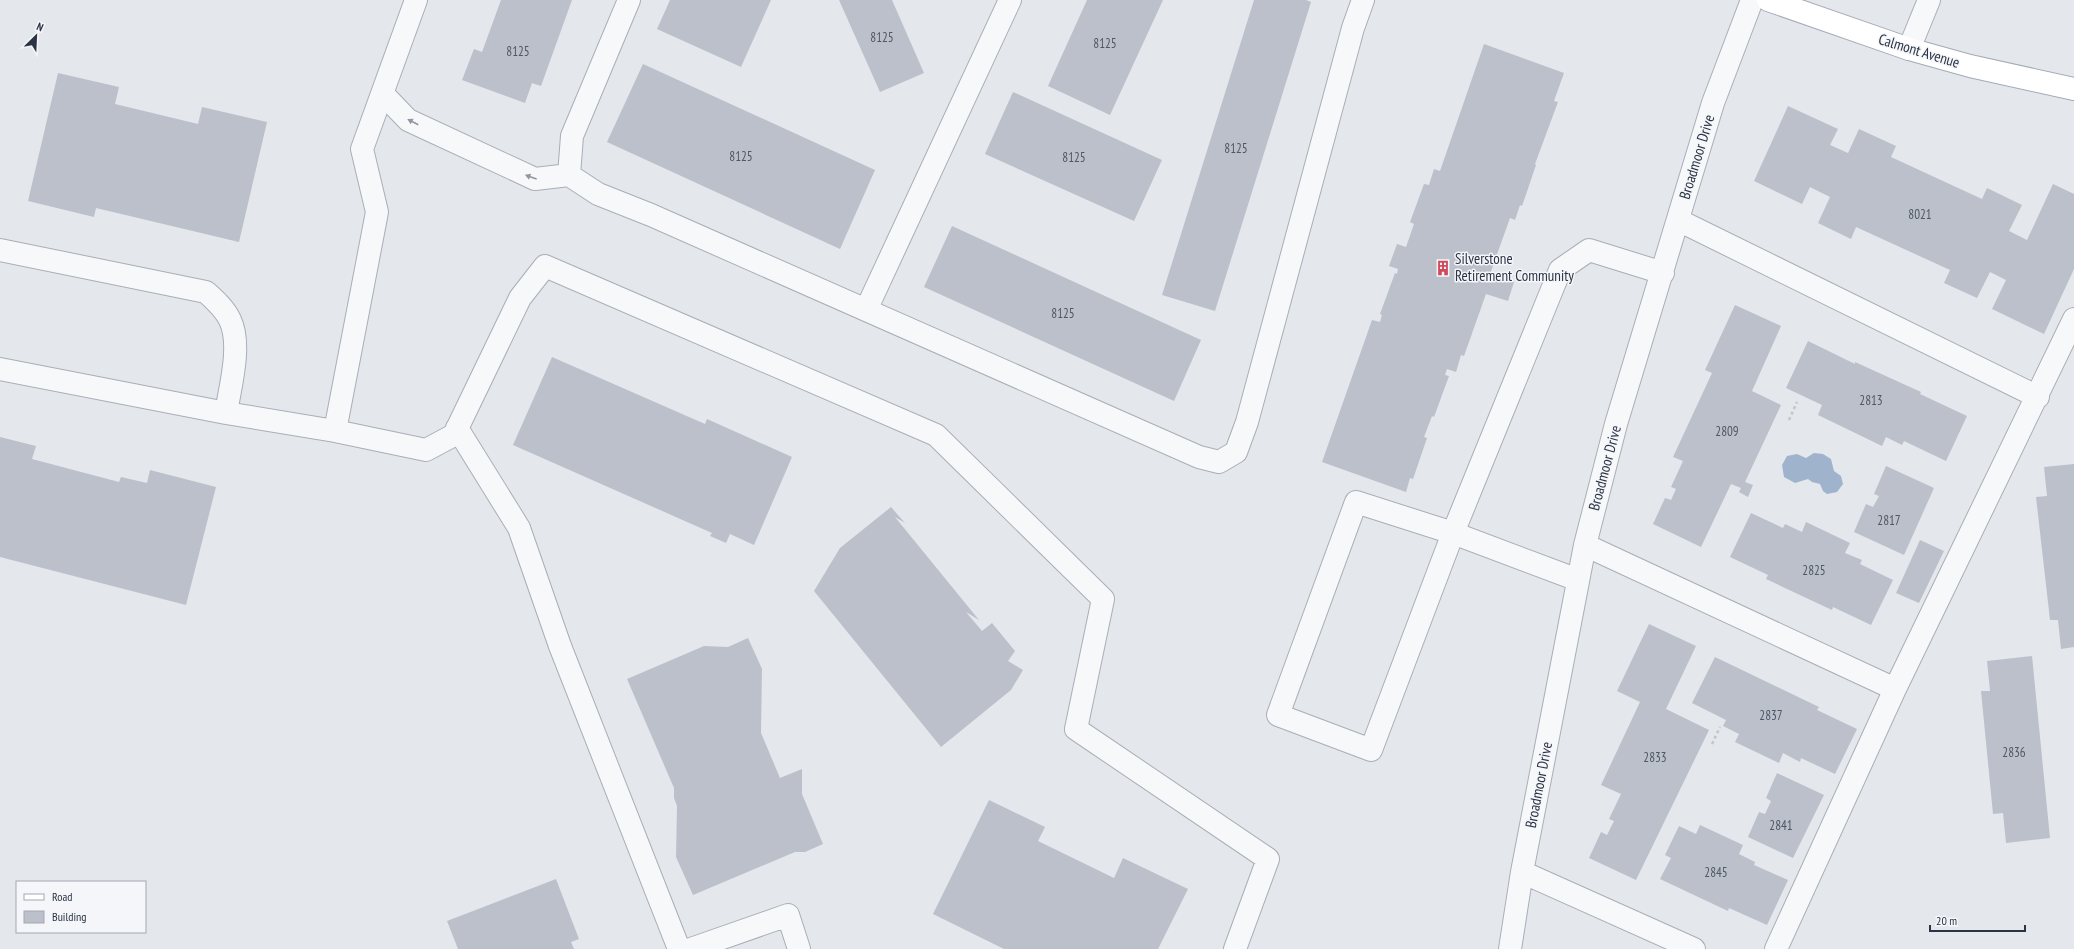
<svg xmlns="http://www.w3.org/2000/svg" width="2074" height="949" font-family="'PT Sans Narrow',sans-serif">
	<rect width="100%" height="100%" fill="#e4e7ec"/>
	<path fill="#9fb4cc" d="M1814,453L1823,454L1831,459L1834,471L1841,476L1843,484L1837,492L1827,494L1823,491L1820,484L1812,482L1808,479L1795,483L1784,477L1782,465L1787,456L1797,454L1806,458Z"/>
	<path fill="#bbc0ca" d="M501,0H572L541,86L532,83L525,103L462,80L474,49L482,52Z
		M670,0H771L741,67L657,29Z
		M839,0H892L924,73L880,92Z
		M1087,0H1163L1110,115L1048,86Z
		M1254,0H1306L1311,2L1215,311L1162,295Z
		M1484,44L1564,73L1554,101L1558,102L1535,164L1536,165L1522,206L1520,205L1515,220L1510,218L1490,274L1514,282L1508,301L1486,294L1464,356L1461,355L1456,372L1447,369L1445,375L1449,376L1434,417L1432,416L1424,437L1427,438L1413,479L1410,478L1406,492L1322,462L1372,320L1380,322L1382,315L1380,314L1395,273L1397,274L1398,269L1389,266L1397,244L1406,247L1414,224L1410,222L1424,184L1429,185L1434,169L1440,171Z
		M643,64L875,170L840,249L607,142Z
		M58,73L119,87L115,104L198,124L202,107L267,122L239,242L96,208L94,217L28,201Z
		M1013,92L1162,160L1134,221L985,154Z
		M1788,106L1838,129L1830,145L1848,153L1859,129L1896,146L1891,157L1982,199L1987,188L2022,205L2009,231L2027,240L2053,184L2074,194V269L2044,334L1992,309L2006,280L1990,272L1977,298L1944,283L1950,270L1856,227L1851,239L1818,223L1830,197L1810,187L1802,204L1754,181Z
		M952,226L1201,340L1174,401L924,287Z
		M1735,305L1781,326L1752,391L1781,405L1745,482L1753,485L1748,497L1739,492L1741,488L1731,484L1701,547L1653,524L1665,498L1671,500L1676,489L1671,487L1683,461L1673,457L1712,373L1705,370Z
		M1808,341L1855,364V362L1921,392L1920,394L1967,416L1946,461L1904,441L1902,445L1886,437L1882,446L1818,415L1822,405L1786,388Z
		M552,357L705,424L707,419L792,457L754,545L730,534L726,543L710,536L712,533L513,445Z
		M0,437L36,446L32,459L119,482L121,477L147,483L150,470L216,487L186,605L0,557Z
		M2074,464V647L2061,649L2058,620H2050L2036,497L2047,496L2044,467Z
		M1886,466L1934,488L1904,555L1854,532L1866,504L1873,507L1879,496L1874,494Z
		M891,507L905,523L895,517L979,620L966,612L982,631L992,623L1015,651L1008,661L1023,670L1011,690L941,747L814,591L840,548Z
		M1751,513L1783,528L1785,524L1802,532L1806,522L1850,543L1845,553L1862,560L1860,564L1893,580L1871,625L1833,607L1832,610L1766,579L1768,575L1730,557Z
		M1920,540L1944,551L1919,603L1896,593Z
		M1649,624L1696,646L1666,709L1709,730L1636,880L1589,858L1601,832L1607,835L1614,821L1609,819L1621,794L1601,785L1640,702L1617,691Z
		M748,638L762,669L761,733L780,778L802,769V794L823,844L805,852H795L693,895L676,857L677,806L674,798V788L627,679L704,646L728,647Z
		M2032,656L2050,838L2006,843L2003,813L1993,814L1981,691H1990L1987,661Z
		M1715,657L1819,707L1817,710L1857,729L1835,774L1801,758L1800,762L1783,753L1779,763L1735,742L1739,734L1723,726L1726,720L1692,703Z
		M1777,773L1824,795L1793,858L1748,837L1759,812L1765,814L1771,801L1766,798Z
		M989,800L1045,827L1038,841L1114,878L1123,858L1188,889L1158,949H1004L933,914Z
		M1700,825L1743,845L1739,854L1755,862L1754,865L1788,880L1767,925L1729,908L1728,911L1660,879L1671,858L1665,855L1679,826L1696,834Z
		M556,879L579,939L571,942L574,949H458L447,921Z"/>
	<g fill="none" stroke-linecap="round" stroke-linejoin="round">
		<defs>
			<path id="minor" d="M629,0L572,136L569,175L598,194L651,215L1199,457L1219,462L1236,452L1247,422L1353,28L1363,0
				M1909,49L1929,0
				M383,94L408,120L535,179L569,175
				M1678,220L2038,397
				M0,250L206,292C215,300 225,309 230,320C242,345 230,387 226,413
				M866,310L1010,0
				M0,369L226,413L335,431L426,450L454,435L520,298L545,266L936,435L1103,599L1076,729L1268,859L1235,949
				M457,428L519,528L560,646L679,949
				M335,431L377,212L362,149L416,0
				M1356,502L1453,533L1371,750L1278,715Z
				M1585,545L1895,689L2074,319
				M1578,580L1453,533L1560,270L1589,250L1663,273
				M1522,872L1694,949
				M691,949L788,915L799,949
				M1510,949L1522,872L1585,545L1616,424L1713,103L1752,0
				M1776,949L1895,689"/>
			<path id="major" d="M1768,0L1909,49L1970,66L2074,89"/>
		</defs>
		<use href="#minor" stroke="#a9aeb7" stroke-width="24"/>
		<use href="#major" stroke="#a3abb8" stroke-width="24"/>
		<path stroke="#c2c5cb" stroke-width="2.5" stroke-dasharray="3 3" stroke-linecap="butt" d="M1789,420L1797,402
			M1712,744L1720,727"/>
		<use href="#minor" stroke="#f7f8fa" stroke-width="22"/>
		<use href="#major" stroke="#fff" stroke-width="22"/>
	</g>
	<defs><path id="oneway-solid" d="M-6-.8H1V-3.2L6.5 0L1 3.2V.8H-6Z"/></defs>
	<g fill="#9196a0">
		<use href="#oneway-solid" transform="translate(413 122) rotate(-152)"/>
		<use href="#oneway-solid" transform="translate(531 177) rotate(-160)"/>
	</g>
	<defs>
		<symbol id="building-bare" viewBox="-9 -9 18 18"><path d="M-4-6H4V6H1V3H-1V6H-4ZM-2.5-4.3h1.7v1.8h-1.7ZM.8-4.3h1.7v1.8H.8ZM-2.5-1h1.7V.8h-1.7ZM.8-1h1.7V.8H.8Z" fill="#d1495b" stroke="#f4f6f9" stroke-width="2.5" paint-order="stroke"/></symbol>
	</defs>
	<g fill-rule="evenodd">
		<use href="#building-bare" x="1432" y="257" width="22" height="22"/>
	</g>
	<g text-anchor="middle" stroke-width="3" stroke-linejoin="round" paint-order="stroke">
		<g font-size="13" fill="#4f5766">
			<text x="882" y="42">8125</text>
			<text x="1105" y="48">8125</text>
			<text x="518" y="56">8125</text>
			<text x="1236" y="153">8125</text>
			<text x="741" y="161">8125</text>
			<text x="1074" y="162">8125</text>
			<text x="1920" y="219">8021</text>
			<text x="1063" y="318">8125</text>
			<text x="1871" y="405">2813</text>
			<text x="1727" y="436">2809</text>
			<text x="1889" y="525">2817</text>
			<text x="1814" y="575">2825</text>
			<text x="1771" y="720">2837</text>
			<text x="2014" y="757">2836</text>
			<text x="1655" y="762">2833</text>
			<text x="1781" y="830">2841</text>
			<text x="1716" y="877">2845</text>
		</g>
		<g font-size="15" fill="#2b3445" stroke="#f4f6f9">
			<text transform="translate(1919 51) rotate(17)" y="5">Calmont Avenue</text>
			<text transform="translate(1697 157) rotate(-73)" y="5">Broadmoor Drive</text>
			<text transform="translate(1605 468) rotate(-75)" y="5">Broadmoor Drive</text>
			<text transform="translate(1539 785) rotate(-79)" y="5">Broadmoor Drive</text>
		</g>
		<g font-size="15" fill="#2b3445" stroke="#f4f6f9" text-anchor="start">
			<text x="1455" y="264">Silverstone<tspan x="1455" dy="17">Retirement Community</tspan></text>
		</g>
	</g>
	<rect x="16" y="881" width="130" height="52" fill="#f4f6f9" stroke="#a4a8b1"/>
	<rect x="24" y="894" width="20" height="6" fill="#ffffff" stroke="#a4a8b1"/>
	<text x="52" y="901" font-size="12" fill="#2b3445">Road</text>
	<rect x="24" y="911" width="20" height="12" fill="#bbc0ca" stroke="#a4a8b1"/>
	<text x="52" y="921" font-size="12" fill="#2b3445">Building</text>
	<g transform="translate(36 36) rotate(24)" stroke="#f4f6f9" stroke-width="3" paint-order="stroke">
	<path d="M0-3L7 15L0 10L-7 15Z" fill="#2b3445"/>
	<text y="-6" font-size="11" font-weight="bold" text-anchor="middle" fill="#2b3445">N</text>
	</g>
	<path d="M1930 925v6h95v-6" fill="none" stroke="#2b3445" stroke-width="2"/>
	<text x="1936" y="925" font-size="12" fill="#2b3445" stroke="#f4f6f9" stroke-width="3" paint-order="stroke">20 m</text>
</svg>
